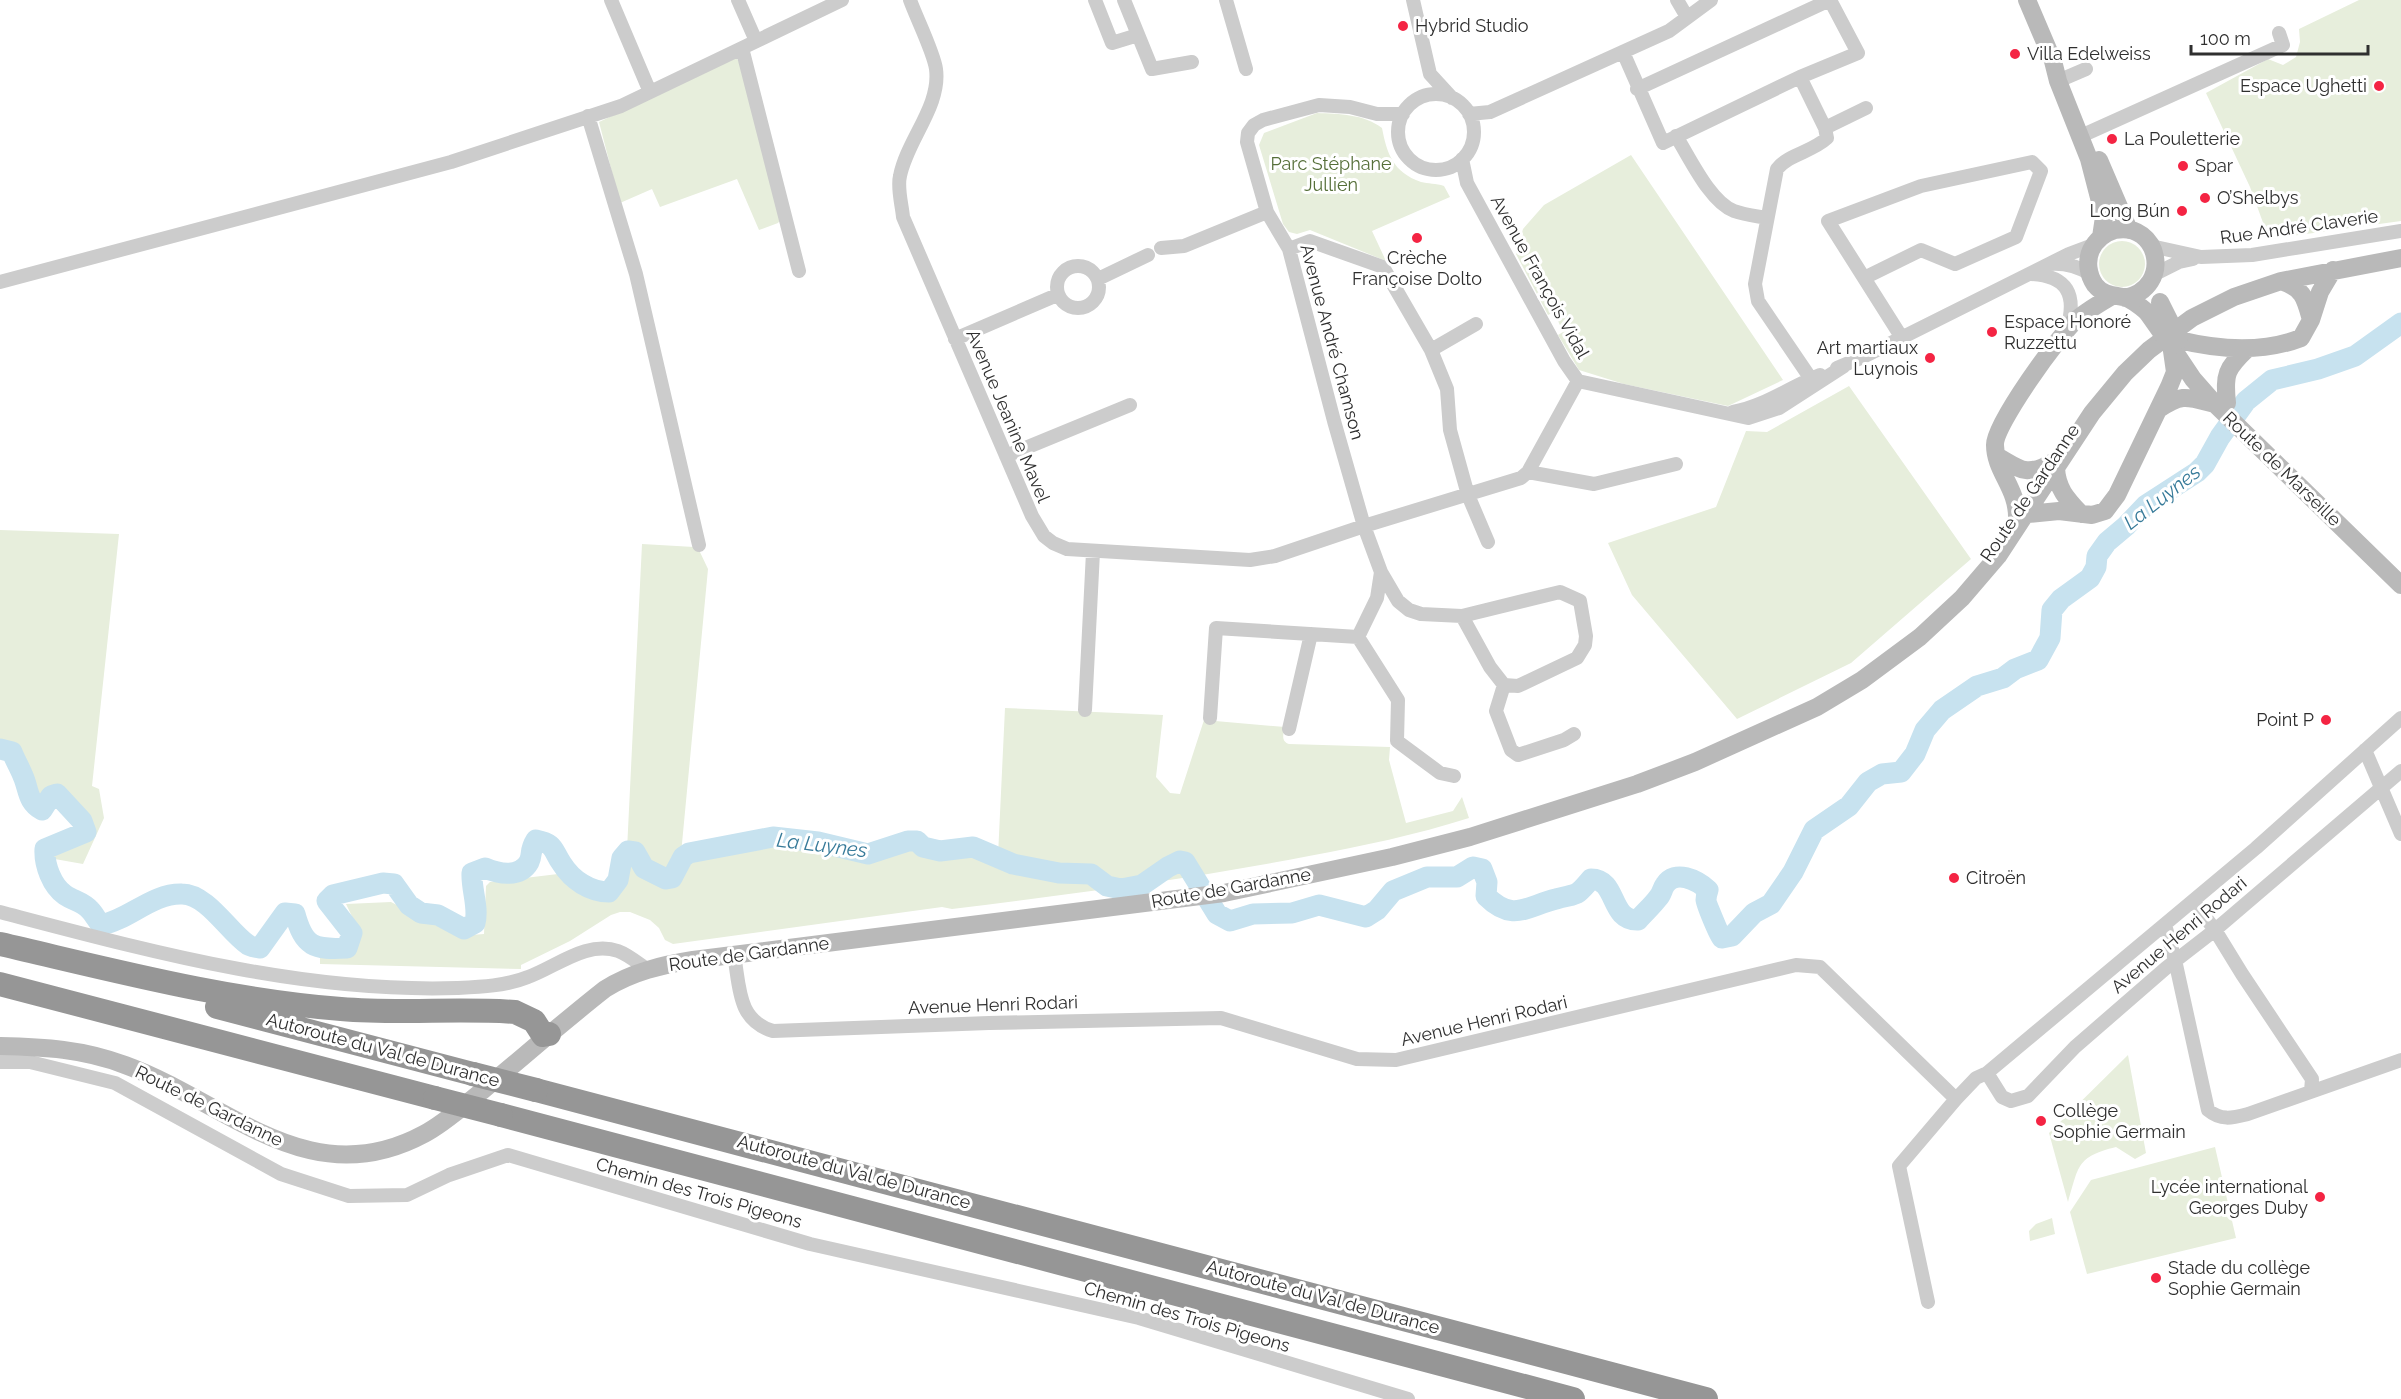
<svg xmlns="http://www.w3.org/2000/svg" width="2401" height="1399" font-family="Raleway,sans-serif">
	<rect width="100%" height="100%" fill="#fff"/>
	<path fill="#e7eedc" d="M2359,0H2401V221L2269,239L2250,187L2206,93L2268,59L2283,65L2296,57L2300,42L2299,29Z
		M736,57L741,65L781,219L778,223L759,230L737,179L660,207L652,189L620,203L599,122Z
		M1317,113C1339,114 1364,114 1382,128C1387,154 1393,172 1421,182C1428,184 1436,183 1444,186L1450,197L1372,231L1386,261L1310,230L1297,234L1289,232L1283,224L1259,145L1264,133Z
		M1631,155L1783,380L1728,406L1624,384L1579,370L1558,335L1563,332L1554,312L1548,315L1516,254L1523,229L1544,205Z
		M2099 264a23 23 0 1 1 46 0a23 23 0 1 1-46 0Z
		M1849,386L1971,559L1851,663L1737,719L1632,595L1608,543L1716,507L1746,431L1767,432Z
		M0,530L119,534L92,786L99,789L104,818L83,864L49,858L48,850C60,845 84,839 90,829L88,822L54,788L49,791L42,805H37C26,785 28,752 0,746Z
		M642,544L694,547L699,550L708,569L681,854L673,872L668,876L658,870L648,869L635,850H627Z
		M1005,708L1163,715L1156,777L1170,793L1180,794L1204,720L1285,727C1283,735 1281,741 1289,744L1390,747L1389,760L1406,823L1453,811L1462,797L1469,818C1416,835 1362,846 1309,856C1190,879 1071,894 952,909L942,907L673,944L665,940L659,928L650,920L630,912H620L611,915L570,941L521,965V969L320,964V953L331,954L353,948L361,935L346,904L391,902L458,936L484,934L486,886L490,882L558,874C571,890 585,899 606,899L608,895L617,888L626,856L631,854L643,870L668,882L673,881L690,857L724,852L734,846L770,840L830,846L863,856H878L913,844L926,850L923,843L944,850L968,844L998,856Z
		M2128,1055L2146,1153L2135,1159L2116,1147C2076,1157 2079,1166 2068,1202L2049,1133Z
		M2215,1147L2236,1238L2087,1274L2070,1212L2091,1180Z
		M2052,1218L2055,1234L2030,1241L2029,1231L2036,1224Z"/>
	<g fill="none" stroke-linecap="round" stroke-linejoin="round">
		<path stroke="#c7e2ef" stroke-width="21" d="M0,749L12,752C15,760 20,768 23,776C29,789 27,802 42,810L51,796L57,794L82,821L86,832L45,849C44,865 52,886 65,895C74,901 83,902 90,910C94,914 97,920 101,925C129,920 152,893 182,894C207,894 229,932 247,944C250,947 256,947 260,948L285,913L295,914C304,947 314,950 347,948L352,933L327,901L333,895L383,883L394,884L409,905L421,913L438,915L464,929L475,923C479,907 471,889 472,873L485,868C499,874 520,878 529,862C533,854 529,851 536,840C556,844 552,850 562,864C572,880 590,892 609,892L618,880L622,858L628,851L635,852L644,868L666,879L672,878L683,857L689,853L773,837L818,842L868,854L908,841H917L923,847L940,851L973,847L1013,864L1059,873L1091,874L1107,886L1121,889L1142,885L1168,867L1180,861L1185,862L1217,914L1230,921L1253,914L1292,913L1319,905L1366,917L1377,910L1393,891L1427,877H1457L1473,867L1482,869L1487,882L1486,896C1513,923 1527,906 1556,899C1578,893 1575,898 1591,879C1618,879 1609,921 1638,920C1645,912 1652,906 1658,898C1662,894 1662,889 1665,885C1675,869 1697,880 1708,890C1707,893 1706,897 1706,900C1706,903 1719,935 1722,938L1732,936L1754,913L1771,904L1793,872L1814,830L1849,806L1868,782L1882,774L1901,772L1915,754L1925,730L1942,710L1977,686L2003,678L2015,669L2038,660L2050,638L2052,610L2061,599L2090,578L2096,567L2097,556L2107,542L2126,526L2146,505L2197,472L2205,464L2220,437L2246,401L2272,380L2318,369L2355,356L2401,323"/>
		<path stroke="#ccc" stroke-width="14" d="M611,0L650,92
			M738,0L756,41
			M910,0C916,17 934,53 936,69C941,106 907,140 900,176C897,188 902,205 903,217L1032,516L1044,536L1053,543L1067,549L1250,560L1275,556L1364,526L1521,478L1528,472L1578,381
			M1095,0L1112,43L1138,35
			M1124,0L1152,69L1192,62
			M1226,0L1246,69
			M1413,0L1430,74L1452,98
			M1677,0L1687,17
			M742,48L799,271
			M1623,52L1663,143L1800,77L1858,53L1830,0
			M1800,77L1825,128L1827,138C1812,152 1789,154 1777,169L1755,284L1758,301L1811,379
			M2058,81L2086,69
			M1637,89L1830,0
			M1398 132a38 38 0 1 1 76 0a38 38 0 1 1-76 0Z
			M1469,114L1490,112L1669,31L1711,0
			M588,116L636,274L699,545
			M1825,128L1866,108
			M1676,136C1690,158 1710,202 1734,211C1745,215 1756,216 1767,218
			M2081,136L2283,45L2279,33
			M1462,159L1467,183L1564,361L1578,381L1748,418L1779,408L1844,366
			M2151,246L2201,257L2252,255L2401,231
			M1161,248L1184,246L1267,212
			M1289,249L1310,241L1383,267L1431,350L1447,389L1450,430L1468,495L1488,542
			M2050,264C2064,263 2077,266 2090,274
			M1057 287a21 21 0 1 1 42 0a21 21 0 1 1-42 0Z
			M2031,274C2068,276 2077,295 2067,329
			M2155,274L2179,262L2193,259
			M1864,278L1921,250L1955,264L2016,237L2041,171L2032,162L1921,186L1828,221L1902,338
			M1098,279L1148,255
			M0,282L451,162L621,106L842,0
			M955,339L1057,295
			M1431,350L1476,324
			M1837,368L1863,357L2069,254L2093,245
			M1733,412C1765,406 1790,387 1820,375
			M1006,456L1130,405
			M1528,472L1594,484L1676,464
			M1381,572L1398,601L1409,610L1421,614L1462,616L1560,592L1580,601L1586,636L1585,645L1577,658L1518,686L1504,685L1490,667L1462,616
			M1358,637L1398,700L1397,741L1440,773L1454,776
			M1504,685L1496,711L1511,750L1518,755L1564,740L1574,734
			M1085,710L1093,552
			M1210,718L1216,628L1358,637L1377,598L1381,572L1364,526L1334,421L1289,249L1267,212L1247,142L1248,133L1254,125L1263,120L1319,105L1350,107L1377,114H1403
			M1289,729L1311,634
			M2365,750L2401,834
			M2193,901L2215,930L2242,974L2312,1079L2311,1091
			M0,912C149,951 301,993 457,988C480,987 506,986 528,977C556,967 587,940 618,951C629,955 639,964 648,970
			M2165,925L2175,960L2208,1110C2221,1121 2232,1118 2248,1114L2401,1060
			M734,955C740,987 737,1020 773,1031L989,1023L1221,1018L1357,1059L1396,1060L1796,965L1820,967L1956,1099L1899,1166L1928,1302
			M0,1062H30L115,1083L281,1174L349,1196L407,1195L449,1175L508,1155L810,1244L1139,1318L1408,1399
			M1987,1073L2002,1097L2011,1101L2028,1096L2075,1047L2166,968L2215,930L2401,771
			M1956,1099L1976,1078L1987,1073L2256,848L2401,718"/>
		<path stroke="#b9b9b9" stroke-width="18" d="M2027,0L2053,61L2058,81L2089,159L2104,217L2101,237
			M2099,160L2129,230
			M2281,281C2304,289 2305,298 2311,320
			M2125,298C2174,287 2159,221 2115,230C2105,233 2096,240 2091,250C2086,261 2088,275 2095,285C2103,295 2112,295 2124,297C2133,300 2140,306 2147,312
			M2179,340C2220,350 2262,353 2301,338L2311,320L2320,292L2333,270
			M2171,346L2193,379L2215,404L2401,585
			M2227,403C2224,374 2226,369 2247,349
			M2159,409C2183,393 2187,397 2215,404
			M1997,456C2020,469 2026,477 2051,463
			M2056,468C2057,489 2067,499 2081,514
			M2028,514L2059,511L2092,515L2105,511L2117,495L2169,387L2175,372L2172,351
			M2017,519C2018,488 1995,472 1995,445C1994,425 2060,334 2077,319C2087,311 2100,303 2112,296
			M0,1046C44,1047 83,1049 125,1065C227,1102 309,1196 424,1134C445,1123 463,1106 482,1091C523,1057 563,1022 605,989C632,972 662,965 693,960L1224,893L1392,857L1470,837L1637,784L1695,762L1817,707L1862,680L1920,637L1962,598L1998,556L2092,413L2125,373L2149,350L2192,318L2234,297L2281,281L2401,258"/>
		<path stroke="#969696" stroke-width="24" d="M0,944C113,970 225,1000 341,1009C399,1014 457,1008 515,1012L534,1021L543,1035L549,1034
			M0,984L435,1098
			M217,1007L473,1074
			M536,1090L1706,1399
			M501,1115L1573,1399"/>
		<path stroke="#b9b9b9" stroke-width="18" d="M2160,302L2179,340
			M2147,312L2171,346"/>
		<path stroke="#969696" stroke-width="24" d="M473,1074L536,1090
			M435,1098L501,1115"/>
	</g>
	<g fill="#f42443" stroke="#fff" stroke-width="2">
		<circle cx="1403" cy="26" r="6"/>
		<circle cx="2015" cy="54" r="6"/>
		<circle cx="2379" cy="86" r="6"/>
		<circle cx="2112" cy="139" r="6"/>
		<circle cx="2183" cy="166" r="6"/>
		<circle cx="2205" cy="198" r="6"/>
		<circle cx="2182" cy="211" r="6"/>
		<circle cx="1417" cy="238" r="6"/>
		<circle cx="1992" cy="332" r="6"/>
		<circle cx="1930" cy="358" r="6"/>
		<circle cx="2326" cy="720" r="6"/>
		<circle cx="1954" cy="878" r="6"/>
		<circle cx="2041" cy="1121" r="6"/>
		<circle cx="2320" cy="1197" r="6"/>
		<circle cx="2156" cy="1278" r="6"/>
	</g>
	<g text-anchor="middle" stroke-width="6" stroke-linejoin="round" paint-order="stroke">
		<g font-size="18" fill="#2f2f2f" stroke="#fff" text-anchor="start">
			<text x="1415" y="32">Hybrid Studio</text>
			<text x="2027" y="60">Villa Edelweiss</text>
			<text x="2367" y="92" text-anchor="end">Espace Ughetti</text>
			<text x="2124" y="145">La Pouletterie</text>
			<text x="2195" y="172">Spar</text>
			<text x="2217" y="204">O’Shelbys</text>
			<text x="2170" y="217" text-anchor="end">Long Bún</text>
			<text x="1417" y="264" text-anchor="middle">Crèche<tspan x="1417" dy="21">Françoise Dolto</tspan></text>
			<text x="2004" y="328">Espace Honoré<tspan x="2004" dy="21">Ruzzettu</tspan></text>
			<text x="1918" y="354" text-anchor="end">Art martiaux<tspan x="1918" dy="21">Luynois</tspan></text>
			<text x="2314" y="726" text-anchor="end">Point P</text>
			<text x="1966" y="884">Citroën</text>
			<text x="2053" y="1117">Collège<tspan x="2053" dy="21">Sophie Germain</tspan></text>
			<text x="2308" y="1193" text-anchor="end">Lycée international<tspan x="2308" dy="21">Georges Duby</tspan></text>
			<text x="2168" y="1274">Stade du collège<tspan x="2168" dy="21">Sophie Germain</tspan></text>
		</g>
		<g font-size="18" fill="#566f39" stroke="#fff">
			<text x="1331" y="170">Parc Stéphane<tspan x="1331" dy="21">Jullien</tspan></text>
		</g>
		<g font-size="18" fill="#2f2f2f" stroke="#fff">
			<text transform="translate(2299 227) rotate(-8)" y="6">Rue André Claverie</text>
			<text transform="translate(1540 277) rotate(61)" y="6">Avenue François Vidal</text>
			<text transform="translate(1332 342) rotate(75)" y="6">Avenue André Chamson</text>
			<text transform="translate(1008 416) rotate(67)" y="6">Avenue Jeanine Mavel</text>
			<text transform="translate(2282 469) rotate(44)" y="6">Route de Marseille</text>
			<text transform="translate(2030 493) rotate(-56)" y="6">Route de Gardanne</text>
			<text transform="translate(1231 888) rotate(-10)" y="6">Route de Gardanne</text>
			<text transform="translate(2179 935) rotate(-40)" y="6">Avenue Henri Rodari</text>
			<text transform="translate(749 954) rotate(-8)" y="6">Route de Gardanne</text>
			<text transform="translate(993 1005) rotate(-2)" y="6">Avenue Henri Rodari</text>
			<text transform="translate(1484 1021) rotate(-13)" y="6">Avenue Henri Rodari</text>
			<text transform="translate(383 1050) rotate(15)" y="6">Autoroute du Val de Durance</text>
			<text transform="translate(209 1106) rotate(26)" y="6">Route de Gardanne</text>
			<text transform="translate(854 1172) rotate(15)" y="6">Autoroute du Val de Durance</text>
			<text transform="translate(699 1193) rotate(16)" y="6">Chemin des Trois Pigeons</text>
			<text transform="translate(1323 1297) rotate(15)" y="6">Autoroute du Val de Durance</text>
			<text transform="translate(1187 1317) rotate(16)" y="6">Chemin des Trois Pigeons</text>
		</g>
		<g font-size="20" font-style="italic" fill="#367a99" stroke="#fff">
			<text transform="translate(2162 497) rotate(-38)" y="7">La Luynes</text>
			<text transform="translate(822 845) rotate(7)" y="7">La Luynes</text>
		</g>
	</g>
	<path d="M2191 45v9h177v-9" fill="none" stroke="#2f2f2f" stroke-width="3"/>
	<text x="2200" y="45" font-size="18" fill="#2f2f2f" stroke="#ffffff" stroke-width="4.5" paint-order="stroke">100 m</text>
</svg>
